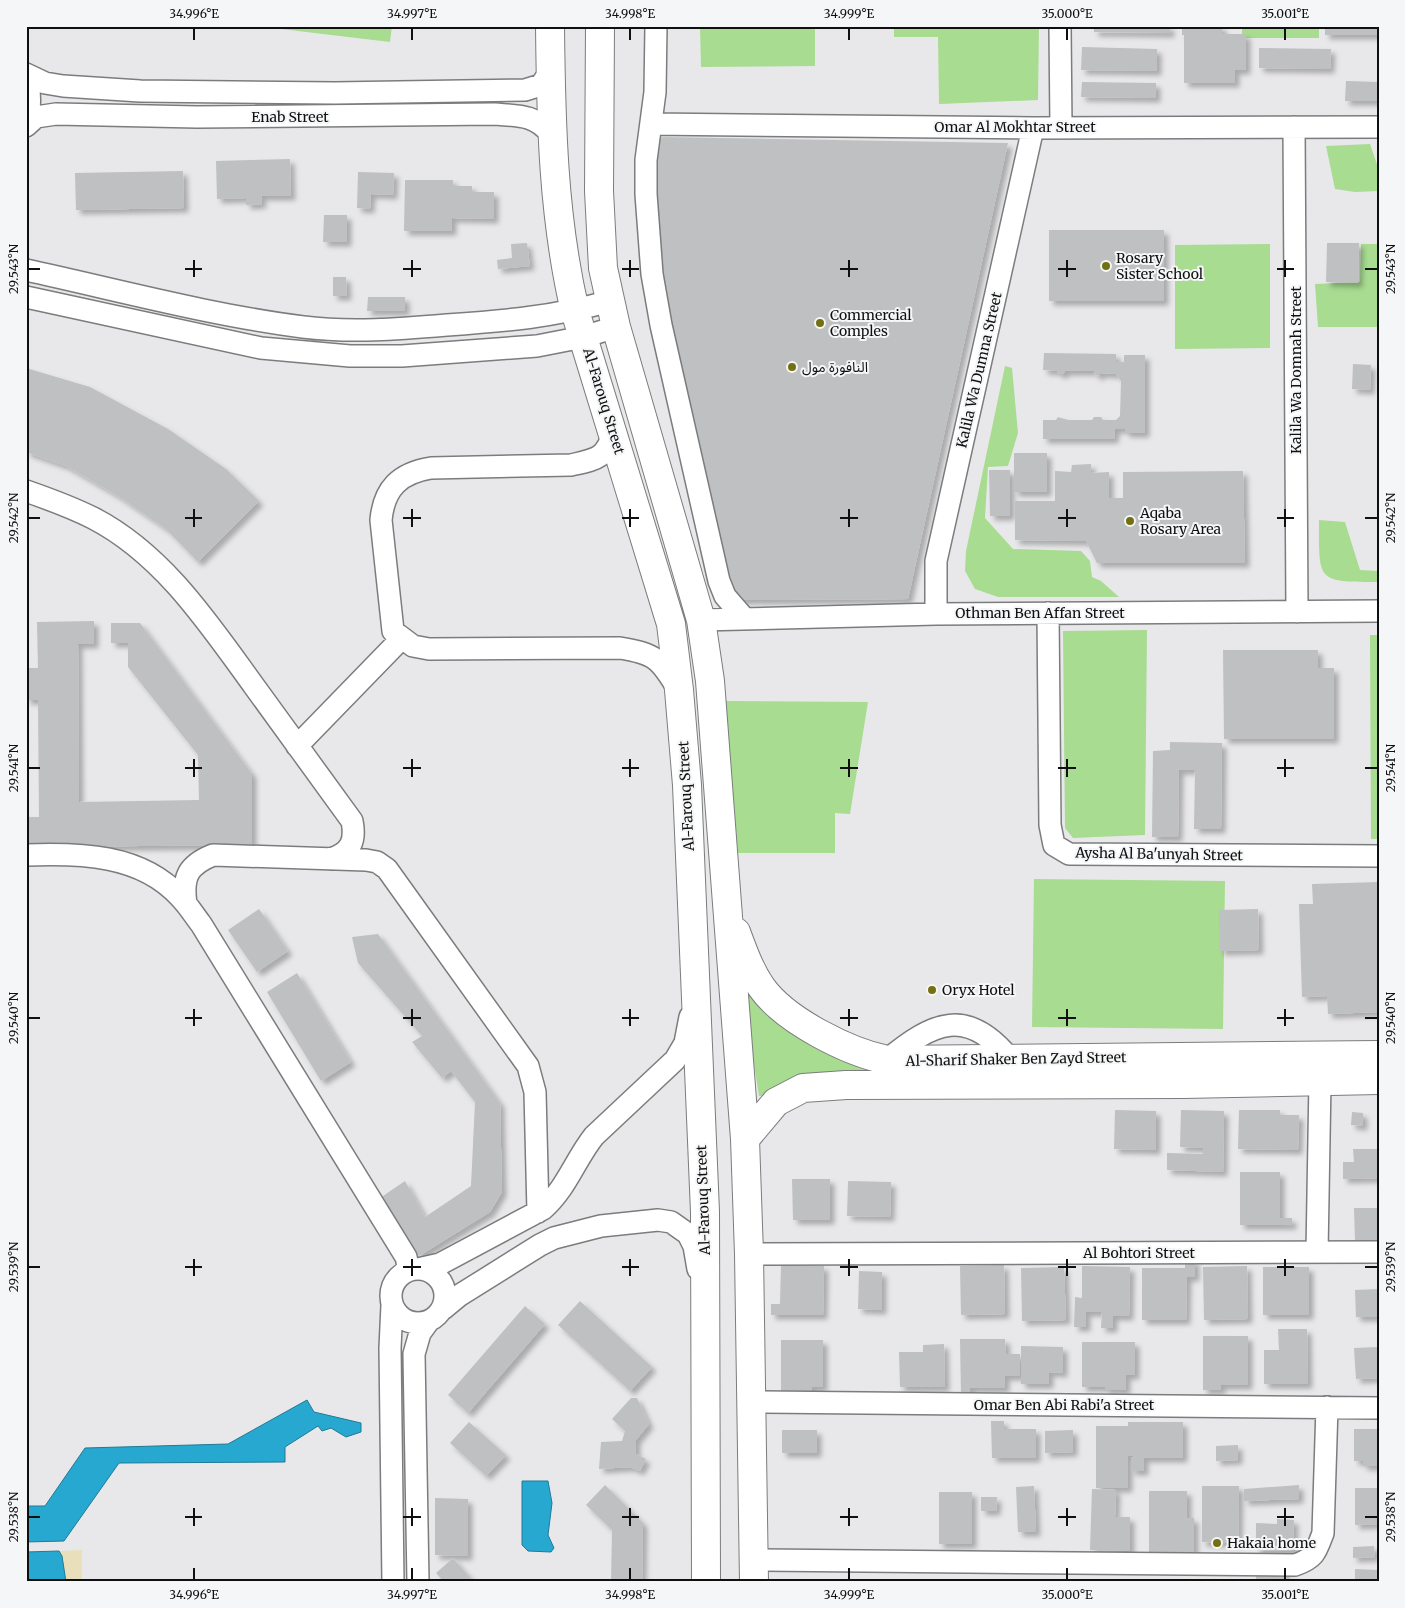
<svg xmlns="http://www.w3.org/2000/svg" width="1405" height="1608" font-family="Merriweather,'Noto Sans Arabic',serif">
	<defs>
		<filter id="shadow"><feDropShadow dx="4.5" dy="4.5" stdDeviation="2.5" flood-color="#0004"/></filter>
	</defs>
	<rect width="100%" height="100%" fill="#e8e8ea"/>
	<path fill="#a8dc91" d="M256,26H392L390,42Z
		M700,26H815V66L701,67Z
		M894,26H1039L1038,100L939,104L938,37H894Z
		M1242,26H1319V38H1242Z
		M1370,144L1379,170V191L1355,192L1335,189L1326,146Z
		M1270,244V348L1175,349V245Z
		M1361,244H1379V327H1318L1315,284L1360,282Z
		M1005,366L1012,368L1018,433L1008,466L988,467L985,518L1013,549L1081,551L1090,561L1092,577L1101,581L1119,597H998L975,589L965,571L966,551Z
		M1319,520L1345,522L1360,570L1379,571V582C1316,582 1319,582 1319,520Z
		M1147,630L1145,835L1073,838L1065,828L1063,631Z
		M1370,635H1379V839H1371Z
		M725,701L868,702L850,814L835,813V853H738Z
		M1034,879L1225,881L1223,1029L1032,1027Z
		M740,976L753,998L792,1028L878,1073L830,1072L802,1076L764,1096H759Z"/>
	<path fill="#e9dfba" d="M82,1550V1582H66L62,1556L59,1551Z"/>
	<path fill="#27a8d0" stroke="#207a96" d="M307,1400L314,1412L361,1423V1432L346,1437L331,1428L322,1431L318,1426L285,1447V1462L119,1463L64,1541L26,1542V1506H45L85,1448L228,1444Z
		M522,1481H548L552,1503L548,1535L554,1548L551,1552L528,1551L522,1545Z
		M59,1551L62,1556L66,1582H26V1552Z"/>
	<path fill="#bfc0c1" filter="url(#shadow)" d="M1094,26H1170V33L1094,32Z
		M1182,26H1222V34H1246V70H1235V83H1184V35H1182Z
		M1325,26H1379V35H1325Z
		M1082,47L1157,49V71L1081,70Z
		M1259,48L1331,49L1330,69L1259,68Z
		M1346,81L1379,82V101H1345Z
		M1082,82L1156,83V98L1081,97Z
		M662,137L1008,143L908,599L736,600L683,384L658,261L652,152Z
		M290,159L291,196H261L262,204L246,205V198L217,199L216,161Z
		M183,171L184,208L76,210L75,173Z
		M358,172L394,173L393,195L371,194L370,209L357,208Z
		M405,180H453V186H472V192H494V219L452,218V231H404Z
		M324,215H347V242H323Z
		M1049,230H1164V301H1049Z
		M527,243L530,266L498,269L497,260L512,258L511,244Z
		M1327,243H1359L1358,283L1326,282Z
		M333,277H346L347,296H333Z
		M368,297H405V311H367Z
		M1044,353L1116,354V362H1124V355H1145V433H1125V429H1115L1114,439H1043V420H1056L1058,417L1068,420H1092L1094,417H1101L1103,420H1116L1120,416L1121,381L1116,374L1100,373V376L1095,375L1094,371H1065L1063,374H1059L1057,371L1043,370Z
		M1353,364L1371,365L1370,390L1352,389Z
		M26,368L90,387L168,429L226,469L259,501L198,562L166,529L118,496L66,466L26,452Z
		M1014,453H1047V492H1014Z
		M1091,464V473L1109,472V498H1123V472L1243,471L1245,563H1097L1086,541L1015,540V501H1055V471L1071,472L1072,465Z
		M989,470H1010V516H990Z
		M94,621V644H78L79,802L199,800L198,755L128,667V643H111V623H140L252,774V845L26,847V817H39L38,700H26V668H38L37,622Z
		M1223,650H1318V668H1334V739H1224Z
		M1170,742L1222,743L1221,829H1194L1195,770H1179L1178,837H1152L1153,751L1170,750Z
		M1379,882V1012L1328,1014L1327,996L1302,997L1299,904H1313L1312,884Z
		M259,909L288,951L257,972L228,930Z
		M1258,909L1259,950L1220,951L1219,910Z
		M378,934L500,1103L502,1192L490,1212L419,1256L380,1198L405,1181L425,1217L471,1186L475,1102L451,1071L442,1078L412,1042L422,1036L358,963L352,937Z
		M297,973L351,1062L321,1081L267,992Z
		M1115,1110L1156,1111V1150L1114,1149Z
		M1181,1110L1224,1111L1223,1172L1167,1170V1153L1203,1154V1148L1180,1147Z
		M1239,1110H1280V1115H1299L1298,1150L1238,1149Z
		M1352,1112L1363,1113V1126L1351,1125Z
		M1353,1149H1379V1178L1343,1179V1162H1354Z
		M1240,1172H1280V1218H1292V1225H1240Z
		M792,1179H830V1220H793Z
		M848,1181L891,1182L890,1217L847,1216Z
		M1354,1208H1379V1240L1355,1241Z
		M1185,1260H1195V1277H1187L1186,1320H1142V1268H1185Z
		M781,1265L824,1266L823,1315H771V1304H780Z
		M1004,1265L1005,1314L961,1315L960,1266Z
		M1082,1266L1130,1267L1129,1316H1113V1328H1101L1102,1312H1086V1327H1074L1075,1297L1082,1298Z
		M1247,1266L1248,1319L1204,1320L1203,1267Z
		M1064,1267L1066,1320L1022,1321L1021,1268Z
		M1263,1267H1309V1315H1263Z
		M859,1271L882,1272V1310L858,1309Z
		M1379,1289V1317H1356L1355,1290Z
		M580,1301L652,1367L630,1391L558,1325Z
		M525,1306L545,1324L468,1413L448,1395Z
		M1278,1329H1307L1308,1384H1264V1350H1279Z
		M1203,1336H1248V1385H1221V1390H1203Z
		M960,1339H1005L1006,1354H1020V1376H1005V1388H970V1396H961Z
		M781,1340H823V1387H812V1398H781Z
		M1082,1342H1135V1375H1126V1390H1105V1387H1082Z
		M944,1344L945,1387H900L899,1352H923V1345Z
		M1021,1346L1063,1347V1373L1049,1372V1384H1021Z
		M1379,1347V1378L1356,1379L1354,1348Z
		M631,1398H637L649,1424L636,1440V1454L646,1459L640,1471L630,1467L599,1469L601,1442L622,1441L625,1431L612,1419Z
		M991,1421H1004V1429H1036V1458H992Z
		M469,1422L506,1455L486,1476L450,1443Z
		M1128,1422H1183V1458H1144V1471H1131V1458L1135,1456H1128V1488H1096V1426H1128Z
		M1354,1429H1379V1466H1363V1461H1354Z
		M782,1430H817V1453H782Z
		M1073,1430V1452L1045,1453V1431Z
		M1238,1445V1460L1216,1461V1446Z
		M605,1485L643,1523L642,1582H611L612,1530L586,1505Z
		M1299,1485V1499L1244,1501V1489Z
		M1034,1486L1036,1532H1018L1016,1487Z
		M1202,1486H1239L1238,1543L1202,1542Z
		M1355,1488H1379V1524L1355,1525Z
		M1092,1489L1116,1490L1115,1517H1130V1551L1090,1550Z
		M1149,1491H1187V1518H1194V1556H1149Z
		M939,1492H972V1544H939Z
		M981,1497H997L996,1511H981Z
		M435,1498L468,1499V1556L435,1555Z
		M1277,1519L1294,1520L1293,1551L1256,1550V1523L1277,1524Z
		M1374,1546L1375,1557L1353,1558V1547Z
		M453,1558L474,1582H444L436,1573Z
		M1355,1569L1379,1570V1582H1355Z
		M1256,1575L1290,1576L1289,1582H1256Z
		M1237,1579V1582H1205V1580Z"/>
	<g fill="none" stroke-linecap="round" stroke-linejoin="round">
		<defs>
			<path id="minor" d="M656,26L655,92L646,160V194L652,274L661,325L719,581L725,596L744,618
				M1060,26L1061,128
				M26,74L45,83L63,86L140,91L335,93L525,90L541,85L550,72
				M26,78C31,94 31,107 26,123
				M651,124L1033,128L1379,127
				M26,126L36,117L56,114L197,117L494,114C519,116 534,114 551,134
				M1294,127L1297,612
				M26,270C118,290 210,315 303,327C351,333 399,329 447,325C505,321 553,317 610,301
				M26,297L261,348L350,356H402L537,346L583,337L616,327
				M614,433C604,459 598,459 571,465L431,468C400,473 384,488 381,520L393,631L413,646L429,649L620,648C656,654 660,659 678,689
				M26,491C49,499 71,507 93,518C163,554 209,624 254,686C287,731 319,776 352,821C356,841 351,852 331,859
				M1048,613L1050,825L1054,845L1069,854L1379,856
				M936,614V561L1033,128
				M701,620L936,614L1379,611
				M297,746L401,639
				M26,855C80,853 141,854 180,897C188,905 194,915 201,924L406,1257L409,1270
				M186,904C182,877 188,865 213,855L366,860L377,862L387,869L528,1066L535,1092L538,1212
				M887,1060C933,1022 967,1006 1010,1059
				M1317,1252L1320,1081
				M749,1254L1379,1252
				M391 1296a27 27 0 1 1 54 0a27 27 0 1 1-54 0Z
				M418,1269L440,1264L543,1209C566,1189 575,1160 594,1136L675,1060L685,1043L690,1017
				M392,1305L390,1348L393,1582
				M443,1309L460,1295L540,1245L554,1238L601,1226L658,1220L671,1222L688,1234L694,1246L698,1269
				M750,1402L1379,1408
				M753,1560L1295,1565C1315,1558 1316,1552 1323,1533L1327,1407
				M418,1582L414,1354L420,1333L428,1322"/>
			<path id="major" d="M550,26C551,123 553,217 575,311L671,624L679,690L687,785L705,1212L706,1582
				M600,26L599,191L603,268L616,327L701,620L710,681L745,1139L749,1254L754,1582
				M736,932C743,951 750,971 762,988C786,1021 848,1052 887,1060L1379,1055
				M745,1139L776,1102L803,1088L846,1085L1183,1084L1379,1080"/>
		</defs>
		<use href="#minor" stroke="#7b7c7d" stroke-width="24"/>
		<use href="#major" stroke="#7b7c7d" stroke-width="30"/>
		<use href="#minor" stroke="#fff" stroke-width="21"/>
		<use href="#major" stroke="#fff" stroke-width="28"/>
	</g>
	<path fill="none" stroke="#101010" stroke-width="2" d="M194,28V40M412,28V40M630,28V40M849,28V40M1067,28V40M1285,28V40M194,260V277M412,260V277M630,260V277M849,260V277M1067,260V277M1285,260V277M28,269H40M185,269H202M403,269H421M622,269H639M840,269H858M1058,269H1076M1277,269H1294M1365,269H1378M194,509V527M412,509V527M630,509V527M849,509V527M1067,509V527M1285,509V527M28,518H40M185,518H202M403,518H421M622,518H639M840,518H858M1058,518H1076M1277,518H1294M1365,518H1378M194,759V777M412,759V777M630,759V777M849,759V777M1067,759V777M1285,759V777M28,768H40M185,768H202M403,768H421M622,768H639M840,768H858M1058,768H1076M1277,768H1294M1365,768H1378M194,1009V1026M412,1009V1026M630,1009V1026M849,1009V1026M1067,1009V1026M1285,1009V1026M28,1018H40M185,1018H202M403,1018H421M622,1018H639M840,1018H858M1058,1018H1076M1277,1018H1294M1365,1018H1378M194,1259V1276M412,1259V1276M630,1259V1276M849,1259V1276M1067,1259V1276M1285,1259V1276M28,1267H40M185,1267H202M403,1267H421M622,1267H639M840,1267H858M1058,1267H1076M1277,1267H1294M1365,1267H1378M194,1508V1526M412,1508V1526M630,1508V1526M849,1508V1526M1067,1508V1526M1285,1508V1526M28,1517H40M185,1517H202M403,1517H421M622,1517H639M840,1517H858M1058,1517H1076M1277,1517H1294M1365,1517H1378M194,1568V1580M412,1568V1580M630,1568V1580M849,1568V1580M1067,1568V1580M1285,1568V1580"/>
	<g fill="#727012" stroke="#f5f6f7" stroke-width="2">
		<circle cx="1106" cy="266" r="5"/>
		<circle cx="820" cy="323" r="5"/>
		<circle cx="792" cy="367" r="5"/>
		<circle cx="1130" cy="521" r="5"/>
		<circle cx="932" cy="990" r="5"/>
		<circle cx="1217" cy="1543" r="5"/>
	</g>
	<g text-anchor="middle" stroke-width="4" stroke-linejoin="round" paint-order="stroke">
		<g font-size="14" fill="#101010" stroke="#f5f6f7">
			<text x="290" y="122">Enab Street</text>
			<text x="1015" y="132">Omar Al Mokhtar Street</text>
			<text transform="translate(979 370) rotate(-77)" y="5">Kalila Wa Dumna Street</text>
			<text transform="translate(1296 370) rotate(-90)" y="5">Kalila Wa Domnah Street</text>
			<text transform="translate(604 401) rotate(73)" y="5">Al-Farouq Street</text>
			<text x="1040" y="618">Othman Ben Affan Street</text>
			<text transform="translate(686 796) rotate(-93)" y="5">Al-Farouq Street</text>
			<text transform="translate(1159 854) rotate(1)" y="5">Aysha Al Ba'unyah Street</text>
			<text transform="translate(1016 1059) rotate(-1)" y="5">Al-Sharif Shaker Ben Zayd Street</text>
			<text transform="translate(703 1200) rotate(-92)" y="5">Al-Farouq Street</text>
			<text x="1139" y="1258">Al Bohtori Street</text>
			<text x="1064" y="1410">Omar Ben Abi Rabi'a Street</text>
		</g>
		<g font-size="14" fill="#101010" stroke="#f5f6f7" text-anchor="start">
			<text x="1116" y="263">Rosary<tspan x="1116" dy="16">Sister School</tspan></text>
			<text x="830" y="320">Commercial<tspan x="830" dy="16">Comples</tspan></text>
			<text x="802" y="372">النافورة مول</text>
			<text x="1140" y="518">Aqaba<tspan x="1140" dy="16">Rosary Area</tspan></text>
			<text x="942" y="995">Oryx Hotel</text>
			<text x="1227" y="1548">Hakaia home</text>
		</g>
	</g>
	<rect width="1405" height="1608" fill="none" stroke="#f5f6f7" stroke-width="55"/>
	<rect x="28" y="28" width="1350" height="1552" fill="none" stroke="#101010" stroke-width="2"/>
	<g font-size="12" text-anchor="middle" fill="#101010">
		<text x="194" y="18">34.996°E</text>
		<text x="412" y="18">34.997°E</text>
		<text x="630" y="18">34.998°E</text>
		<text x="849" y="18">34.999°E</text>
		<text x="1067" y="18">35.000°E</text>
		<text x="1285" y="18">35.001°E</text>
		<text transform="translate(14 269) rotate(-90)" y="4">29.543°N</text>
		<text transform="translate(1391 269) rotate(-90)" y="4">29.543°N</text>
		<text transform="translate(14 518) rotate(-90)" y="4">29.542°N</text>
		<text transform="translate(1391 518) rotate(-90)" y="4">29.542°N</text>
		<text transform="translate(14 768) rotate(-90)" y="4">29.541°N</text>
		<text transform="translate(1391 768) rotate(-90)" y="4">29.541°N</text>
		<text transform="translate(14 1018) rotate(-90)" y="4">29.540°N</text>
		<text transform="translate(1391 1018) rotate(-90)" y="4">29.540°N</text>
		<text transform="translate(14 1267) rotate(-90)" y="4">29.539°N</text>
		<text transform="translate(1391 1267) rotate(-90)" y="4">29.539°N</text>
		<text transform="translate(14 1517) rotate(-90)" y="4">29.538°N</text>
		<text transform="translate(1391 1517) rotate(-90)" y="4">29.538°N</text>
		<text x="194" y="1599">34.996°E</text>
		<text x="412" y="1599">34.997°E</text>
		<text x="630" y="1599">34.998°E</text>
		<text x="849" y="1599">34.999°E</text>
		<text x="1067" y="1599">35.000°E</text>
		<text x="1285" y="1599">35.001°E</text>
	</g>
</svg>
